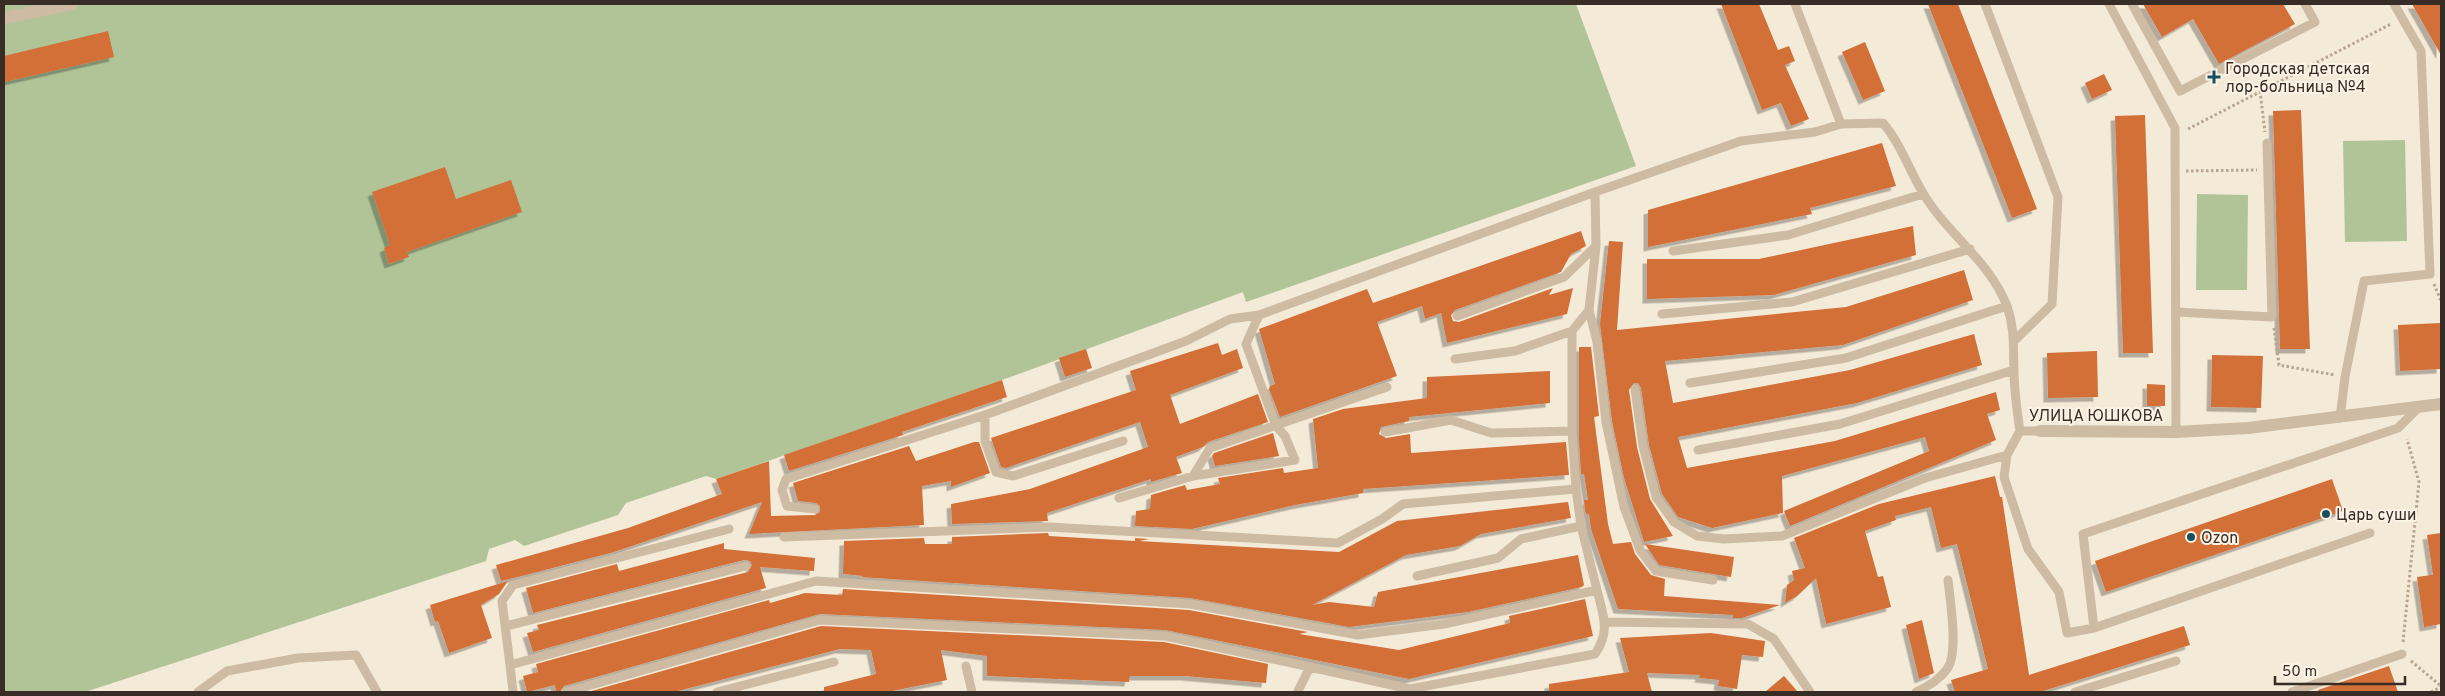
<svg xmlns="http://www.w3.org/2000/svg" width="2445" height="696" font-family="Overpass,sans-serif">
	<defs>
		<filter id="shadow"><feDropShadow dx="-4.5" dy="4.5" stdDeviation="0" flood-color="#0004"/></filter>
	</defs>
	<rect width="100%" height="100%" fill="#f4ead8"/>
	<path fill="#b0c497" d="M4,4H1576L1636,166L1246,302L1243,292L1002,380L716,479L706,476L626,503L618,515L524,546L515,540L489,549L486,561L85,692H4Z
		M2405,140L2407,241L2345,242L2343,141Z
		M2197,194L2248,195L2247,290H2196Z"/>
	<path fill="#d26f39" filter="url(#shadow)" d="M1721,4H1759L1778,50L1789,46L1795,61L1785,65L1809,119L1791,126L1781,103L1762,110Z
		M1928,4H1958L2037,209L2012,218Z
		M2143,4H2283L2295,24L2219,64L2193,19L2162,37Z
		M2412,4H2441V55Z
		M108,31L114,57L4,82V56Z
		M1865,42L1885,91L1863,100L1842,52Z
		M2104,74L2112,90L2092,99L2085,83Z
		M2301,110L2310,349H2280L2273,111Z
		M2145,115L2153,353H2123L2115,116Z
		M1882,143L1896,186L1810,208L1812,214L1648,247V210Z
		M445,167L456,199L511,180L522,212L407,252L409,257L389,264L384,248L390,245L372,192Z
		M1913,226L1916,255L1774,295L1647,299V259H1759Z
		M1581,231L1586,246L1571,254L1561,272L1455,310L1451,315L1453,321L1459,322L1553,288L1549,295L1573,288L1567,314L1447,343L1441,313L1425,319L1422,306L1377,322L1397,376L1280,417L1269,389L1270,386L1275,384L1259,329L1367,289L1373,303Z
		M1609,241L1623,242L1617,330L1846,307L1964,270L1973,300L1843,345L1665,361L1673,403L1850,370L1974,334L1982,365L1857,403L1678,437L1687,468L1835,441L1996,392L2000,410L1987,414L1996,440L1790,526L1784,511L1929,451L1925,437L1782,476L1783,513L1712,528L1678,517L1662,494L1649,445L1641,388L1638,383H1634L1629,390L1637,447L1650,499L1673,536L1644,542L1624,478L1612,421L1600,324Z
		M2441,323V369L2400,371L2398,325Z
		M1218,343L1222,355L1237,349L1243,368L1170,395L1180,424L1258,394L1268,422L1208,442L1203,447L1176,457L1182,473L1151,482V479L1047,513L1048,521L952,524L951,504L1030,489L1148,447L1140,422L1006,468L1001,467L991,438L1136,390L1130,371Z
		M1579,347H1591L1599,416L1594,417L1608,524L1613,544L1631,542L1635,554L1651,575L1665,579L1664,596L1780,605L1742,618H1733V615L1618,609L1591,529L1589,514L1587,515L1585,511L1584,500H1588L1584,474H1581L1579,441Z
		M1086,349L1092,368L1065,377L1059,358Z
		M2097,351L2098,397L2048,398L2047,353Z
		M2212,355L2263,356L2261,408L2211,407Z
		M1550,371V403L1409,417V421L1381,427L1379,434L1386,438L1410,434L1411,453L1566,442L1569,475L1363,489V493L1295,505L1192,529L1135,526L1136,511L1150,509L1151,495L1185,485L1187,490L1220,484L1218,478L1283,468L1284,473L1318,468L1313,419L1343,409L1427,398V377Z
		M1002,380L1007,397L902,432L903,435L789,471L784,455Z
		M2147,384L2165,385V406H2147Z
		M1273,433L1279,456L1215,466L1212,456L1214,453Z
		M974,442H979L990,473L951,487V481L922,486L924,525L749,534L762,502L614,552L522,576L501,581L496,565L628,528L722,494L716,479L769,461L771,516L815,515L820,512V506L816,503L798,501L793,483L909,446L916,461Z
		M1995,476L2000,497H2002L2029,675L2184,626L2190,645L2040,692H1955L1951,680L1988,669L1957,544L1941,548L1931,507L1895,516L1896,520L1865,531L1878,577L1883,576L1891,607L1826,624L1816,578L1797,596L1785,603L1787,585L1794,580L1792,571L1805,568L1794,538L1879,504Z
		M2332,479L2343,511L2106,592L2095,561Z
		M1568,502L1571,518L1481,534L1460,546L1406,555L1312,605L1329,602L1374,607L1378,592L1578,555L1584,585L1582,587L1468,612L1349,627L1190,598L860,577L864,576L843,574L844,541L924,538L925,544H952V537L1048,533L1049,536L1135,541V538L1149,539L1139,541L1339,552L1397,521Z
		M2441,533V624L2424,627L2417,577L2438,574L2433,575L2427,535Z
		M724,543V549L815,558L814,571L760,567L766,588L533,652L527,633L539,630L537,625L748,572L752,565L750,561L744,560L533,613L526,588L617,564L619,571Z
		M1645,544L1734,557L1731,577L1659,565Z
		M508,581L499,594L481,605L492,638L449,653L438,621L435,622L430,605Z
		M843,589L1189,610L1308,632L1299,634L1399,650L1510,623L1509,616L1585,599L1593,636L1409,679L1165,630L820,614L564,686L560,692H556L555,685L527,692L523,676L538,672L536,664L769,600L770,603L805,593L842,595Z
		M1922,620L1934,673L1919,679L1906,625Z
		M821,626L1164,642L1268,664L1266,683L1185,676H1130L1129,682L987,676V656L941,650L947,680L887,692H824V687L876,674L871,650L840,649L674,692H588Z
		M1711,633L1765,641L1763,657L1742,655L1737,689L1718,686L1719,680L1699,678L1700,675L1647,673L1652,692H1549V684L1629,672L1620,638Z
		M2389,666L2398,692H2318V690Z
		M1784,676L1798,692H1765Z"/>
	<g fill="none" stroke-linecap="round" stroke-linejoin="round">
		<path stroke="#b9a58d" stroke-width="3" stroke-dasharray="2.5 2.5" stroke-linecap="butt" d="M2260,91L2265,132
			M2188,129L2391,24
			M2186,171L2257,170
			M2434,284L2441,301
			M2274,328L2279,365L2335,375
			M2403,642L2419,482L2407,439
			M2411,661L2441,686
			M2431,692L2441,687"/>
		<path stroke="#cdbba3" stroke-width="9" d="M1795,4L1841,124
			M1985,4L2058,197L2052,304L2015,340
			M2109,4L2175,128L2176,432
			M2132,4L2180,91L2315,22L2305,4
			M1673,251L1788,235L1923,194
			M1589,310L1597,342L1606,422L1624,507L1640,550L1656,571L1713,580
			M2176,312L2272,317L2267,143
			M1662,314L1792,302L1970,249
			M1457,316L1564,277L1596,246
			M1455,359L1515,351L1572,331
			M1690,383L1846,358L2007,306
			M1635,389L1643,446L1656,497L1674,522L1697,536L1724,539L1782,536L1925,478L2007,455
			M985,415V441L996,472L1013,476L1123,441
			M2340,418L2345,377L2364,281L2430,274L2421,51L2394,4
			M2020,431L2007,455L2004,477L2028,549L2059,592L2067,633L2094,628
			M1385,432L1451,420L1491,433L1572,431
			M1698,450L1840,424L2014,370
			M1193,476L1210,448L1387,387
			M1119,498L1193,476L1295,460L1285,436L1276,426L1246,344L1259,315
			M815,509L787,506L782,490L786,479L985,415L1186,341L1230,319L1259,315L1595,192
			M2370,533L2094,628L2083,534L2398,428L2417,409
			M784,537L1048,527L1338,543L1382,519L1403,504L1576,489
			M1417,576L1498,558L1521,539L1581,526
			M1605,622L1748,624L1774,639L1810,692
			M506,626L746,566
			M510,665L502,601L513,585L729,529
			M966,666L972,692
			M1298,691L1310,667L1410,689L1595,654C1611,631 1603,615 1597,590
			M198,692L227,671L298,658L356,655L377,692
			M513,692L510,665L816,581L1190,604L1358,635L1444,624L1597,590L1581,526L1576,489L1572,431V331L1589,310L1596,246L1595,192L1741,141L1815,132L1841,124L1883,123C1901,144 1909,170 1923,193C1947,234 1989,260 2007,306C2015,329 2013,347 2014,370C2014,391 2017,411 2020,431H2040
			M566,692L820,620L1165,636L1310,667
			M717,692L834,662
			M1916,692C1927,687 1940,679 1947,669C1959,653 1950,600 1948,580
			M2075,692L2176,661
			M2292,692L2402,654"/>
		<path stroke="#cdbba3" stroke-width="12" d="M4,18L72,4
			M2040,431L2176,432L2248,428L2441,404"/>
	</g>
	<g fill="#18505d" stroke="#fbf3e5" stroke-width="2">
		<path d="M2211.5 69.5h5v5h5v5h-5v5h-5v-5h-5v-5h5z"/>
		<circle cx="2326" cy="514" r="5"/>
		<circle cx="2191" cy="537" r="5"/>
	</g>
	<g text-anchor="middle" stroke-width="4" stroke-linejoin="round" paint-order="stroke">
		<g font-size="16" fill="#372d26" stroke="#fbf3e5" text-anchor="start">
			<text x="2225" y="74">Городская детская<tspan x="2225" dy="18">лор-больница №4</tspan></text>
			<text x="2336" y="520">Царь суши</text>
			<text x="2201" y="543">Ozon</text>
		</g>
		<g font-size="16" fill="#372d26" stroke="#fbf3e5">
			<text x="2096" y="421">УЛИЦА ЮШКОВА</text>
		</g>
	</g>
	<rect width="2445" height="696" fill="none" stroke="#372d26" stroke-width="10"/>
	<path d="M2275 676v8h130v-8" fill="none" stroke="#372d26" stroke-width="2.5"/>
	<text x="2282" y="676" font-size="15" fill="#372d26" stroke="#fbf3e5" stroke-width="4" paint-order="stroke">50 m</text>
</svg>
